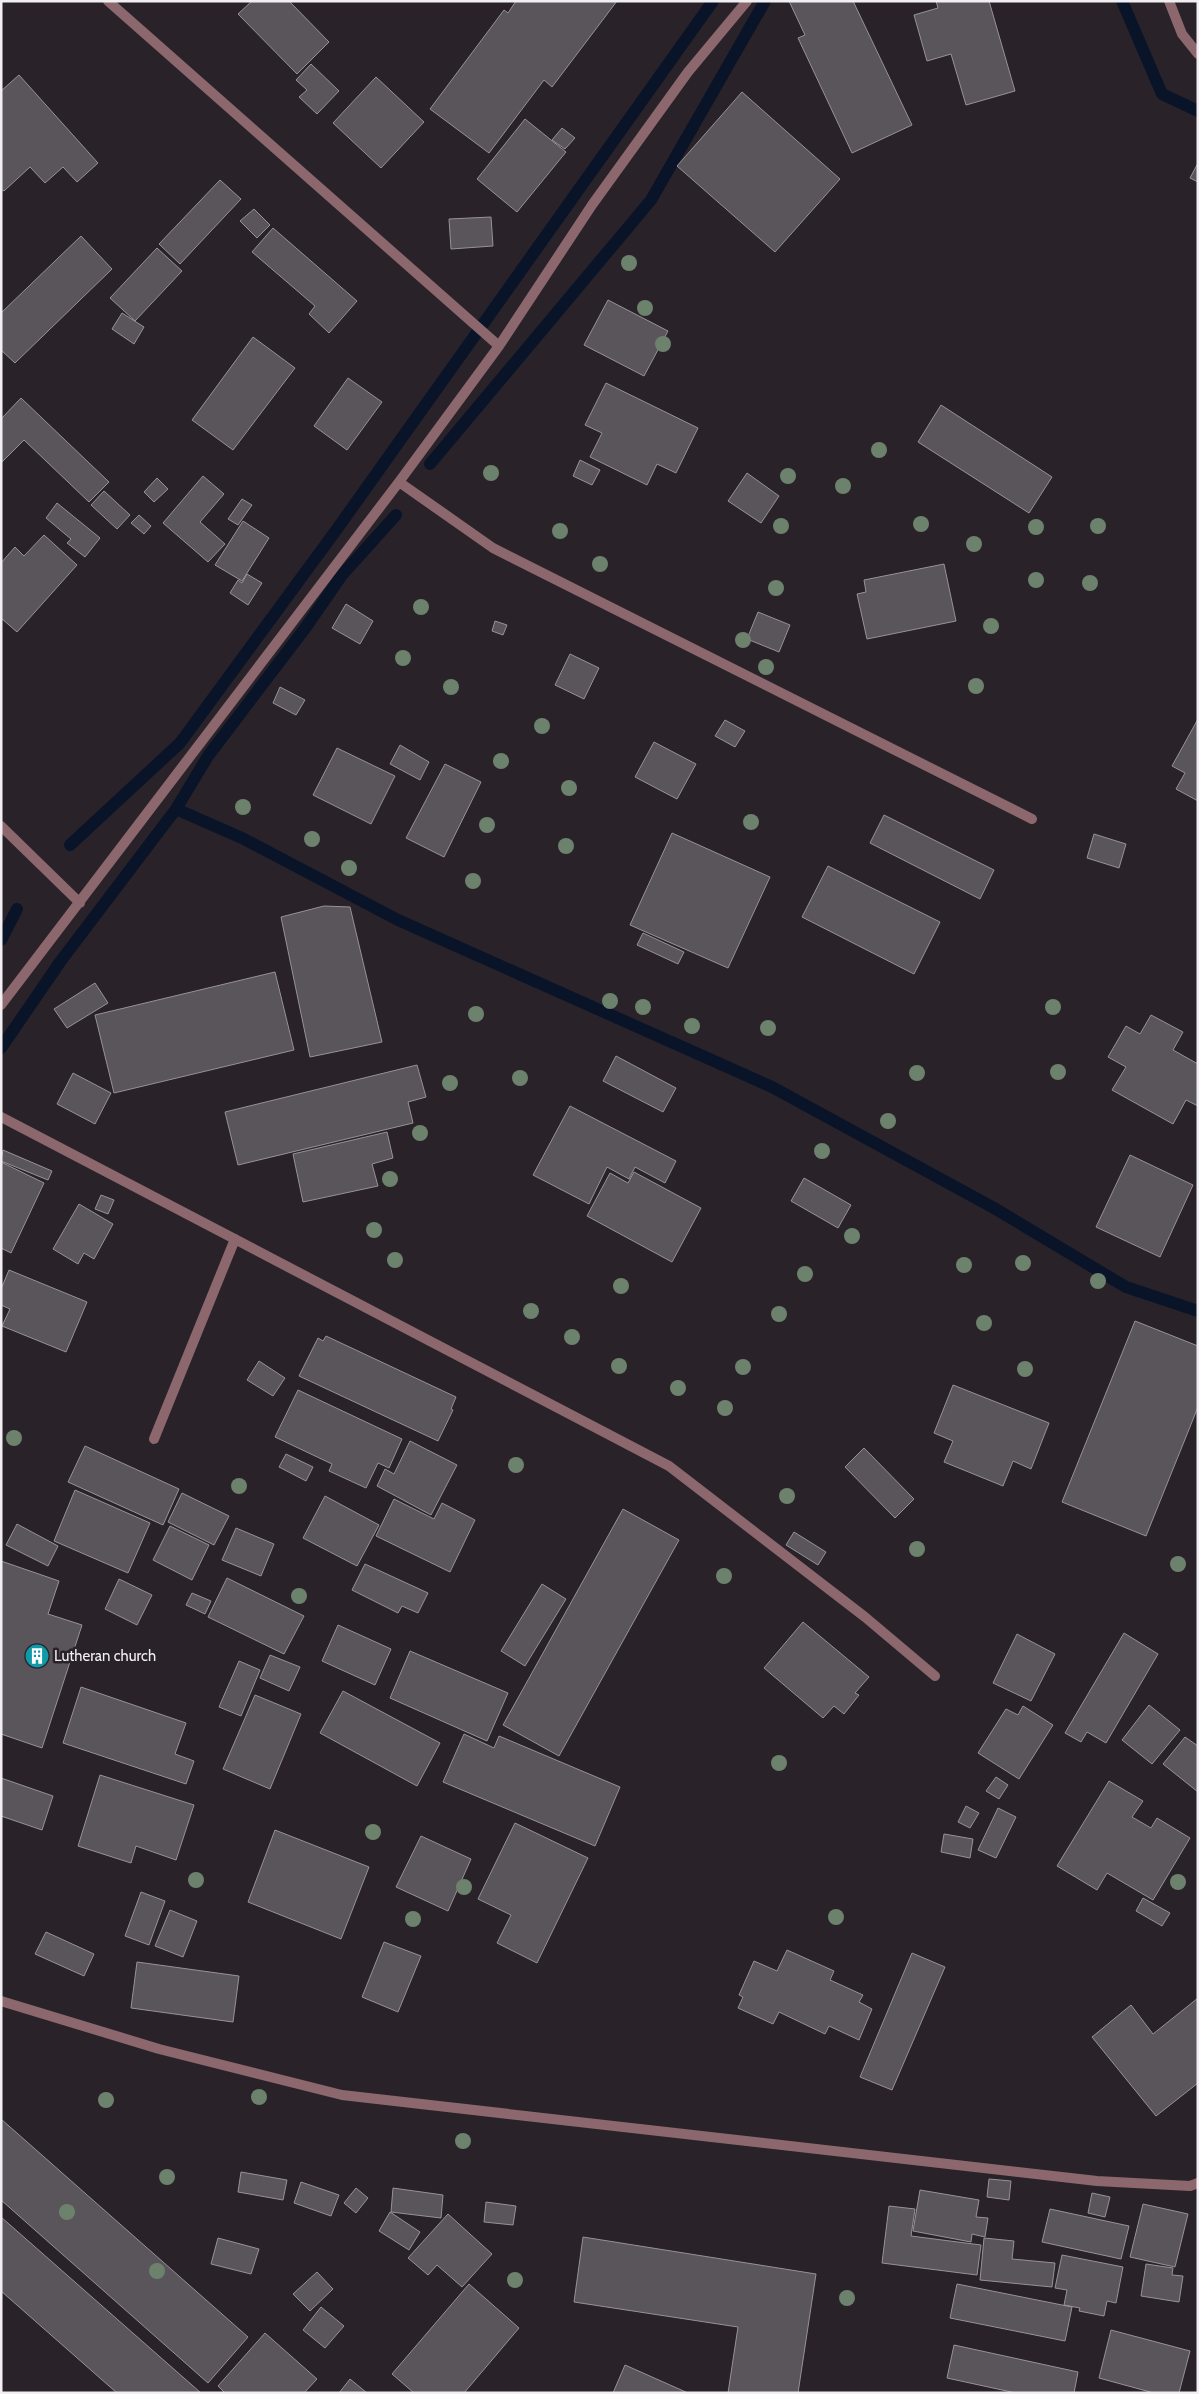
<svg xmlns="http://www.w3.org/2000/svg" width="1199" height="2394" font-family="Cabin,sans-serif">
	<rect width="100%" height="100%" fill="#292329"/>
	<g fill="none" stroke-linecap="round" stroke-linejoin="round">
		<path stroke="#091429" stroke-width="12" d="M1122,1L1162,94L1198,111
			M430,464L651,200L765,1
			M176,809L242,838L398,920L772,1087L994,1208L1126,1287L1198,1311
			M70,845L180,743L337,529L713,1
			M1,940L17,909
			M1,1048L60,962L176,809L208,756L306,627L342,575L396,515"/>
	</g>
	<path fill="#5a545b" stroke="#989199" d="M252,1H289L329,42L297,74L238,14Z
		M516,1H617L552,87L544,80L489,153L430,109L504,10L508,13Z
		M789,1H853L912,125L852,153L798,38L805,35Z
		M936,1H989L1015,91L966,105L951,54L927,61L914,15L938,8Z
		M311,64L339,91L317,114L299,97L307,90L296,80Z
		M19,75L98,163L77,182L63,167L45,183L30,167L4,191L1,189V91Z
		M376,77L424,122L381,168L333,123Z
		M742,92L840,179L775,252L677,166Z
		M525,119L566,152L517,212L477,179Z
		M562,128L575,138L565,149L552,140Z
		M1198,163V182L1190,178Z
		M220,180L241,199L180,264L159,244Z
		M254,209L270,225L257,238L240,221Z
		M491,217L493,246L451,249L449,219Z
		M273,228L357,301L329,333L309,314L315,306L252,252Z
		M81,236L112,269L15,363L1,350V313Z
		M157,248L182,271L135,321L110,298Z
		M608,300L668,331L644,376L584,345Z
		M122,313L144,327L134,344L112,329Z
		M253,337L295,368L233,450L192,420Z
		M348,378L382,402L347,450L314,426Z
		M606,383L698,428L676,473L657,464L647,485L590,457L602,433L585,425Z
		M21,398L109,482L89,502L24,440L1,463V419Z
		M941,405L1052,477L1029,513L918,442Z
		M580,460L600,470L592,485L573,476Z
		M747,473L779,496L761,523L728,501Z
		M203,476L224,494L200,522L225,544L208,562L163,523Z
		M157,478L168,489L154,502L144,492Z
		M104,491L130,515L117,529L91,505Z
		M242,499L252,505L238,525L228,519Z
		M57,503L100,538L85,557L67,543L71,539L46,518Z
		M139,515L151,526L144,534L131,523Z
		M243,521L269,538L242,581L215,565Z
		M44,535L77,565L17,632L1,618V563L15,547L24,556Z
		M944,564L956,621L867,639L857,594L866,592L864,580Z
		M247,574L262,583L248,605L230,593L238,580L242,583Z
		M346,604L373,621L360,644L332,628Z
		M758,612L790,625L779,652L747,639Z
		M495,621L507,625L503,635L492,631Z
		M570,654L599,668L584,699L555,685Z
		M280,687L305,700L296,715L273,703Z
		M1198,719V801L1176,789L1185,773L1172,766Z
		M725,720L745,731L735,747L715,736Z
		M654,742L696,764L677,799L635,777Z
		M400,745L429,762L420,780L390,764Z
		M337,748L395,776L371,824L313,795Z
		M445,764L481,782L444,857L406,838Z
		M884,815L994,870L980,899L870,843Z
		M672,833L770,877L728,968L630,925Z
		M1094,834L1126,844L1119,868L1087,858Z
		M828,866L940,922L914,974L802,917Z
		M324,906L350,907L382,1042L310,1057L281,917Z
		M643,933L684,952L678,964L637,945Z
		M275,972L294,1050L114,1093L95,1015Z
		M95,983L108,1003L67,1028L54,1009Z
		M1151,1015L1183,1032L1173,1050L1198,1064V1106L1186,1100L1173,1124L1112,1090L1126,1067L1108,1057L1126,1026L1140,1034Z
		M616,1056L676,1088L663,1112L603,1081Z
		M417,1065L426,1097L408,1102L413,1123L238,1165L225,1112Z
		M73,1073L111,1093L95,1124L57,1104Z
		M570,1106L676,1161L665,1183L635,1167L629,1179L607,1167L589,1204L533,1175Z
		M387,1132L393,1158L372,1164L378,1186L303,1202L293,1154Z
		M3,1150L52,1171L48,1180L1,1161Z
		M1130,1155L1193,1185L1160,1257L1096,1227Z
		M1,1162L44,1183L11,1253L1,1248Z
		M634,1172L701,1208L672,1262L587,1216L610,1173L628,1183Z
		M804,1178L851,1205L838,1228L791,1201Z
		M101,1195L114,1200L108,1214L95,1209Z
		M79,1204L113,1224L94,1259L84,1253L78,1264L53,1249Z
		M9,1270L87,1302L66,1352L2,1326L10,1309L1,1305V1289Z
		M1135,1321L1198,1346V1407L1146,1536L1062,1502Z
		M326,1336L456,1397L451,1409L453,1410L438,1441L299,1376L318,1338L323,1341Z
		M259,1361L285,1378L273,1396L247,1380Z
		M953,1385L1049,1423L1031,1469L1013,1461L1003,1486L944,1462L953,1441L934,1433Z
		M298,1390L402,1439L389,1468L378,1463L366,1488L329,1471L332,1464L275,1437Z
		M410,1441L457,1465L431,1515L377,1486L385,1469L394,1474Z
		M85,1446L179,1489L163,1525L68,1482Z
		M864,1448L914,1499L895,1518L845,1467Z
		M286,1454L313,1467L306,1481L279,1467Z
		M75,1490L150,1523L128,1573L54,1541Z
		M182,1493L229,1516L214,1545L168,1522Z
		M325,1496L379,1525L357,1566L303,1538Z
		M394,1499L434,1519L442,1503L475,1520L450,1572L376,1536Z
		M623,1509L679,1540L559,1756L503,1725Z
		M17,1524L58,1546L48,1566L6,1545Z
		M170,1526L209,1545L192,1580L153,1560Z
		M236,1528L274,1544L261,1576L222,1560Z
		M794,1532L826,1552L818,1565L786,1545Z
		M1,1561L59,1581L48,1614L82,1625L42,1748L1,1734Z
		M365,1564L428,1593L418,1613L402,1606L398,1613L352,1590Z
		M227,1578L304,1616L284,1654L208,1617Z
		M119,1579L152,1595L137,1625L105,1609Z
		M542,1584L566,1599L525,1666L501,1651Z
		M192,1593L211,1601L205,1614L186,1605Z
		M803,1622L869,1677L855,1693L859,1695L844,1714L834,1706L823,1718L764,1668Z
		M338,1625L391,1649L375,1685L322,1661Z
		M1124,1633L1158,1654L1106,1743L1087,1732L1081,1742L1065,1733Z
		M1017,1634L1055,1654L1031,1701L993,1683Z
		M410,1651L508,1693L487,1741L390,1698Z
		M270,1655L300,1667L289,1691L260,1678Z
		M239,1661L260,1670L241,1716L219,1707Z
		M81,1687L186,1723L175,1754L194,1761L186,1784L63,1743Z
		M343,1691L440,1743L417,1786L320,1733Z
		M255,1695L301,1714L270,1789L223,1769Z
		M1149,1705L1180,1730L1152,1764L1122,1740Z
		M1023,1706L1053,1725L1019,1779L978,1753L1006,1709L1018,1715Z
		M464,1734L494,1748L499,1736L620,1787L595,1846L443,1782Z
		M1185,1737L1198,1746V1792L1163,1764Z
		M100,1775L194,1805L176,1860L136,1846L131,1863L78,1846Z
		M996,1777L1008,1785L999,1799L986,1791Z
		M1,1778L53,1796L42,1830L1,1816Z
		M1109,1781L1143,1801L1132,1817L1151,1828L1157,1818L1190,1838L1153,1900L1107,1873L1097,1890L1057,1866Z
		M966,1806L979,1813L970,1828L958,1822Z
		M998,1808L1016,1817L996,1858L978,1850Z
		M515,1823L588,1858L537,1963L497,1943L511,1915L478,1899Z
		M275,1830L369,1867L341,1939L248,1902Z
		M944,1834L973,1839L970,1858L941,1852Z
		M421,1836L471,1859L448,1911L396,1887Z
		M141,1892L165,1901L149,1945L125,1936Z
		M1143,1898L1170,1913L1162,1926L1136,1911Z
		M170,1910L197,1921L183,1957L155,1946Z
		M46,1932L94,1954L84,1976L35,1954Z
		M384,1942L421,1956L398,2012L362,1997Z
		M787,1950L834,1971L830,1980L863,1995L859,2002L872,2009L859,2040L829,2026L825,2034L779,2012L773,2024L738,2008L743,1997L739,1995L754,1961L777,1971Z
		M912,1953L945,1967L892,2090L860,2077Z
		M137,1962L239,1976L233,2022L131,2008Z
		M1198,1998V2083L1156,2116L1092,2037L1131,2005L1153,2034Z
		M1,2119L248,2337L208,2383L1,2200Z
		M241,2172L287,2180L283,2200L238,2192Z
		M989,2179L1011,2181L1009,2200L987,2197Z
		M301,2182L339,2195L331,2216L294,2203Z
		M356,2188L368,2198L356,2213L344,2203Z
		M393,2188L443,2195L441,2218L391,2212Z
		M920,2190L979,2200L976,2217L988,2218L985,2237L972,2234L971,2242L913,2231Z
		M1092,2193L1110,2197L1105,2217L1088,2213Z
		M486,2202L516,2206L513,2225L484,2222Z
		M1143,2204L1188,2214L1175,2267L1130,2257Z
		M889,2206L915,2209L911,2236L981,2245L977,2275L882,2263Z
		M1050,2209L1129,2226L1121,2259L1042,2242Z
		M390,2212L420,2232L409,2250L379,2231Z
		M448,2214L492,2254L462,2287L437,2265L428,2275L408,2258Z
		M1,2217L201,2393H117L1,2291Z
		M583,2237L816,2274L798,2393H728L738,2327L574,2302Z
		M218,2238L259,2249L251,2274L211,2264Z
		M984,2238L1014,2241L1012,2259L1055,2263L1052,2287L980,2280Z
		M1062,2255L1123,2267L1116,2303L1107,2301L1104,2316L1079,2311L1080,2308L1064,2305L1067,2290L1055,2288Z
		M1146,2264L1173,2268L1172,2275L1183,2276L1179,2302L1141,2296Z
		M317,2272L333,2289L310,2311L293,2294Z
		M469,2284L519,2328L464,2393H414L392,2374Z
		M957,2284L1072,2307L1065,2341L950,2318Z
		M321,2307L344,2326L325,2348L303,2330Z
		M1111,2330L1190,2351L1179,2393H1154L1099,2378Z
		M265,2333L317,2379L304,2393H225L218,2386Z
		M954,2345L1078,2372L1074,2393H1016L947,2378Z
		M625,2365L688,2393H613Z
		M350,2379L367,2393H339Z"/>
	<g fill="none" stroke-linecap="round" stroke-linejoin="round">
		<path stroke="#8c686e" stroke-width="10" d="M1169,1L1182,34L1198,54
			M1,2001L159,2049L342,2095L1097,2181L1190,2186L1198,2183"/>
		<path stroke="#8c686e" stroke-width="10" d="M108,1L499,346
			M399,482L493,548L1032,819
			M1,826L80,903
			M1,1005L399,482L499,346L592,205L688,72L747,1
			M1,1117L669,1466L865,1617L935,1676
			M154,1439L235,1239"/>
	</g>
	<g fill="#6d826d">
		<circle cx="629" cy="263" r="8"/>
		<circle cx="645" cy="308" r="8"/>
		<circle cx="663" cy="344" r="8"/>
		<circle cx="879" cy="450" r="8"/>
		<circle cx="491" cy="473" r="8"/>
		<circle cx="788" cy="476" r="8"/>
		<circle cx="843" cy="486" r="8"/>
		<circle cx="921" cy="524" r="8"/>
		<circle cx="781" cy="526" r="8"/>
		<circle cx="1098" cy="526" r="8"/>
		<circle cx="1036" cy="527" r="8"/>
		<circle cx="560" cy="531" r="8"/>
		<circle cx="974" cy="544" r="8"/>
		<circle cx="600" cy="564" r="8"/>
		<circle cx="1036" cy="580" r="8"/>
		<circle cx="1090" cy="583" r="8"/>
		<circle cx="776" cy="588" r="8"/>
		<circle cx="421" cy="607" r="8"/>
		<circle cx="991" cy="626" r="8"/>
		<circle cx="743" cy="640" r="8"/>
		<circle cx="403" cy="658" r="8"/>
		<circle cx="766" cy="667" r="8"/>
		<circle cx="976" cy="686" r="8"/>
		<circle cx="451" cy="687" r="8"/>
		<circle cx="542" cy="726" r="8"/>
		<circle cx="501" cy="761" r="8"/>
		<circle cx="569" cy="788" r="8"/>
		<circle cx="243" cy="807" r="8"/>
		<circle cx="751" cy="822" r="8"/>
		<circle cx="487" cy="825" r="8"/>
		<circle cx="312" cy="839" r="8"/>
		<circle cx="566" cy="846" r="8"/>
		<circle cx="349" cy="868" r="8"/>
		<circle cx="473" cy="881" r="8"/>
		<circle cx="610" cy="1001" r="8"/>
		<circle cx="643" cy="1007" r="8"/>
		<circle cx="1053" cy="1007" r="8"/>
		<circle cx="476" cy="1014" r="8"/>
		<circle cx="692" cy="1026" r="8"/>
		<circle cx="768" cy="1028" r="8"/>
		<circle cx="1058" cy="1072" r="8"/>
		<circle cx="917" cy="1073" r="8"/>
		<circle cx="520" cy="1078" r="8"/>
		<circle cx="450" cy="1083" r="8"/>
		<circle cx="888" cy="1121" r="8"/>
		<circle cx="420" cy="1133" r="8"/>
		<circle cx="822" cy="1151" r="8"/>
		<circle cx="390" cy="1179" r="8"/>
		<circle cx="374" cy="1230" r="8"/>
		<circle cx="852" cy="1236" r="8"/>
		<circle cx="395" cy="1260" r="8"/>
		<circle cx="1023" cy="1263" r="8"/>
		<circle cx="964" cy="1265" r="8"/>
		<circle cx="805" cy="1274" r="8"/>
		<circle cx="1098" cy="1281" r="8"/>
		<circle cx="621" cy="1286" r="8"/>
		<circle cx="531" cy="1311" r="8"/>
		<circle cx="779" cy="1314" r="8"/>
		<circle cx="984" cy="1323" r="8"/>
		<circle cx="572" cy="1337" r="8"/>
		<circle cx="619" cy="1366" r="8"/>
		<circle cx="743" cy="1367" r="8"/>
		<circle cx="1025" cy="1369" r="8"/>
		<circle cx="678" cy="1388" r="8"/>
		<circle cx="725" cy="1408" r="8"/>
		<circle cx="14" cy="1438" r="8"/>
		<circle cx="516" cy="1465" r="8"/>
		<circle cx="239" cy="1486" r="8"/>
		<circle cx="787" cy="1496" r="8"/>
		<circle cx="917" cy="1549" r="8"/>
		<circle cx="1178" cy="1564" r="8"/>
		<circle cx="724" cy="1576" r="8"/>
		<circle cx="299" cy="1596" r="8"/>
		<circle cx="779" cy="1763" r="8"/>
		<circle cx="373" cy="1832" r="8"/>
		<circle cx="196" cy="1880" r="8"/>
		<circle cx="1178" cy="1882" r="8"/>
		<circle cx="464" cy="1887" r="8"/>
		<circle cx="836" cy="1917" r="8"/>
		<circle cx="413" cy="1919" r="8"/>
		<circle cx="259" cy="2097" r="8"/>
		<circle cx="106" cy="2100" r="8"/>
		<circle cx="463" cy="2141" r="8"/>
		<circle cx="167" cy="2177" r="8"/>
		<circle cx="67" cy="2212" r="8"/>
		<circle cx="157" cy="2271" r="8"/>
		<circle cx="515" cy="2280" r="8"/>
		<circle cx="847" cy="2298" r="8"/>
	</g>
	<defs>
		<symbol id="building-disc" viewBox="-11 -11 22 22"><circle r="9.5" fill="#0f9aa8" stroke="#292329"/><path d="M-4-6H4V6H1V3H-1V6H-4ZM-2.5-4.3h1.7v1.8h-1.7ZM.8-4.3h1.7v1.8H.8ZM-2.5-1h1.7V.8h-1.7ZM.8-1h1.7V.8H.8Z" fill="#fff"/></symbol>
	</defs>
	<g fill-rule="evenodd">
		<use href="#building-disc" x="23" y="1642" width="28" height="28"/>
	</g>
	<g text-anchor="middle" stroke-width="5" stroke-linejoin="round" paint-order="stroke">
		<g font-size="15" fill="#f2eff3" stroke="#292329" text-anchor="start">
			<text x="54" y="1661">Lutheran church</text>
		</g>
	</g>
	<rect width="1199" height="2394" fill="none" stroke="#f2eff3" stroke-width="5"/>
</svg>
